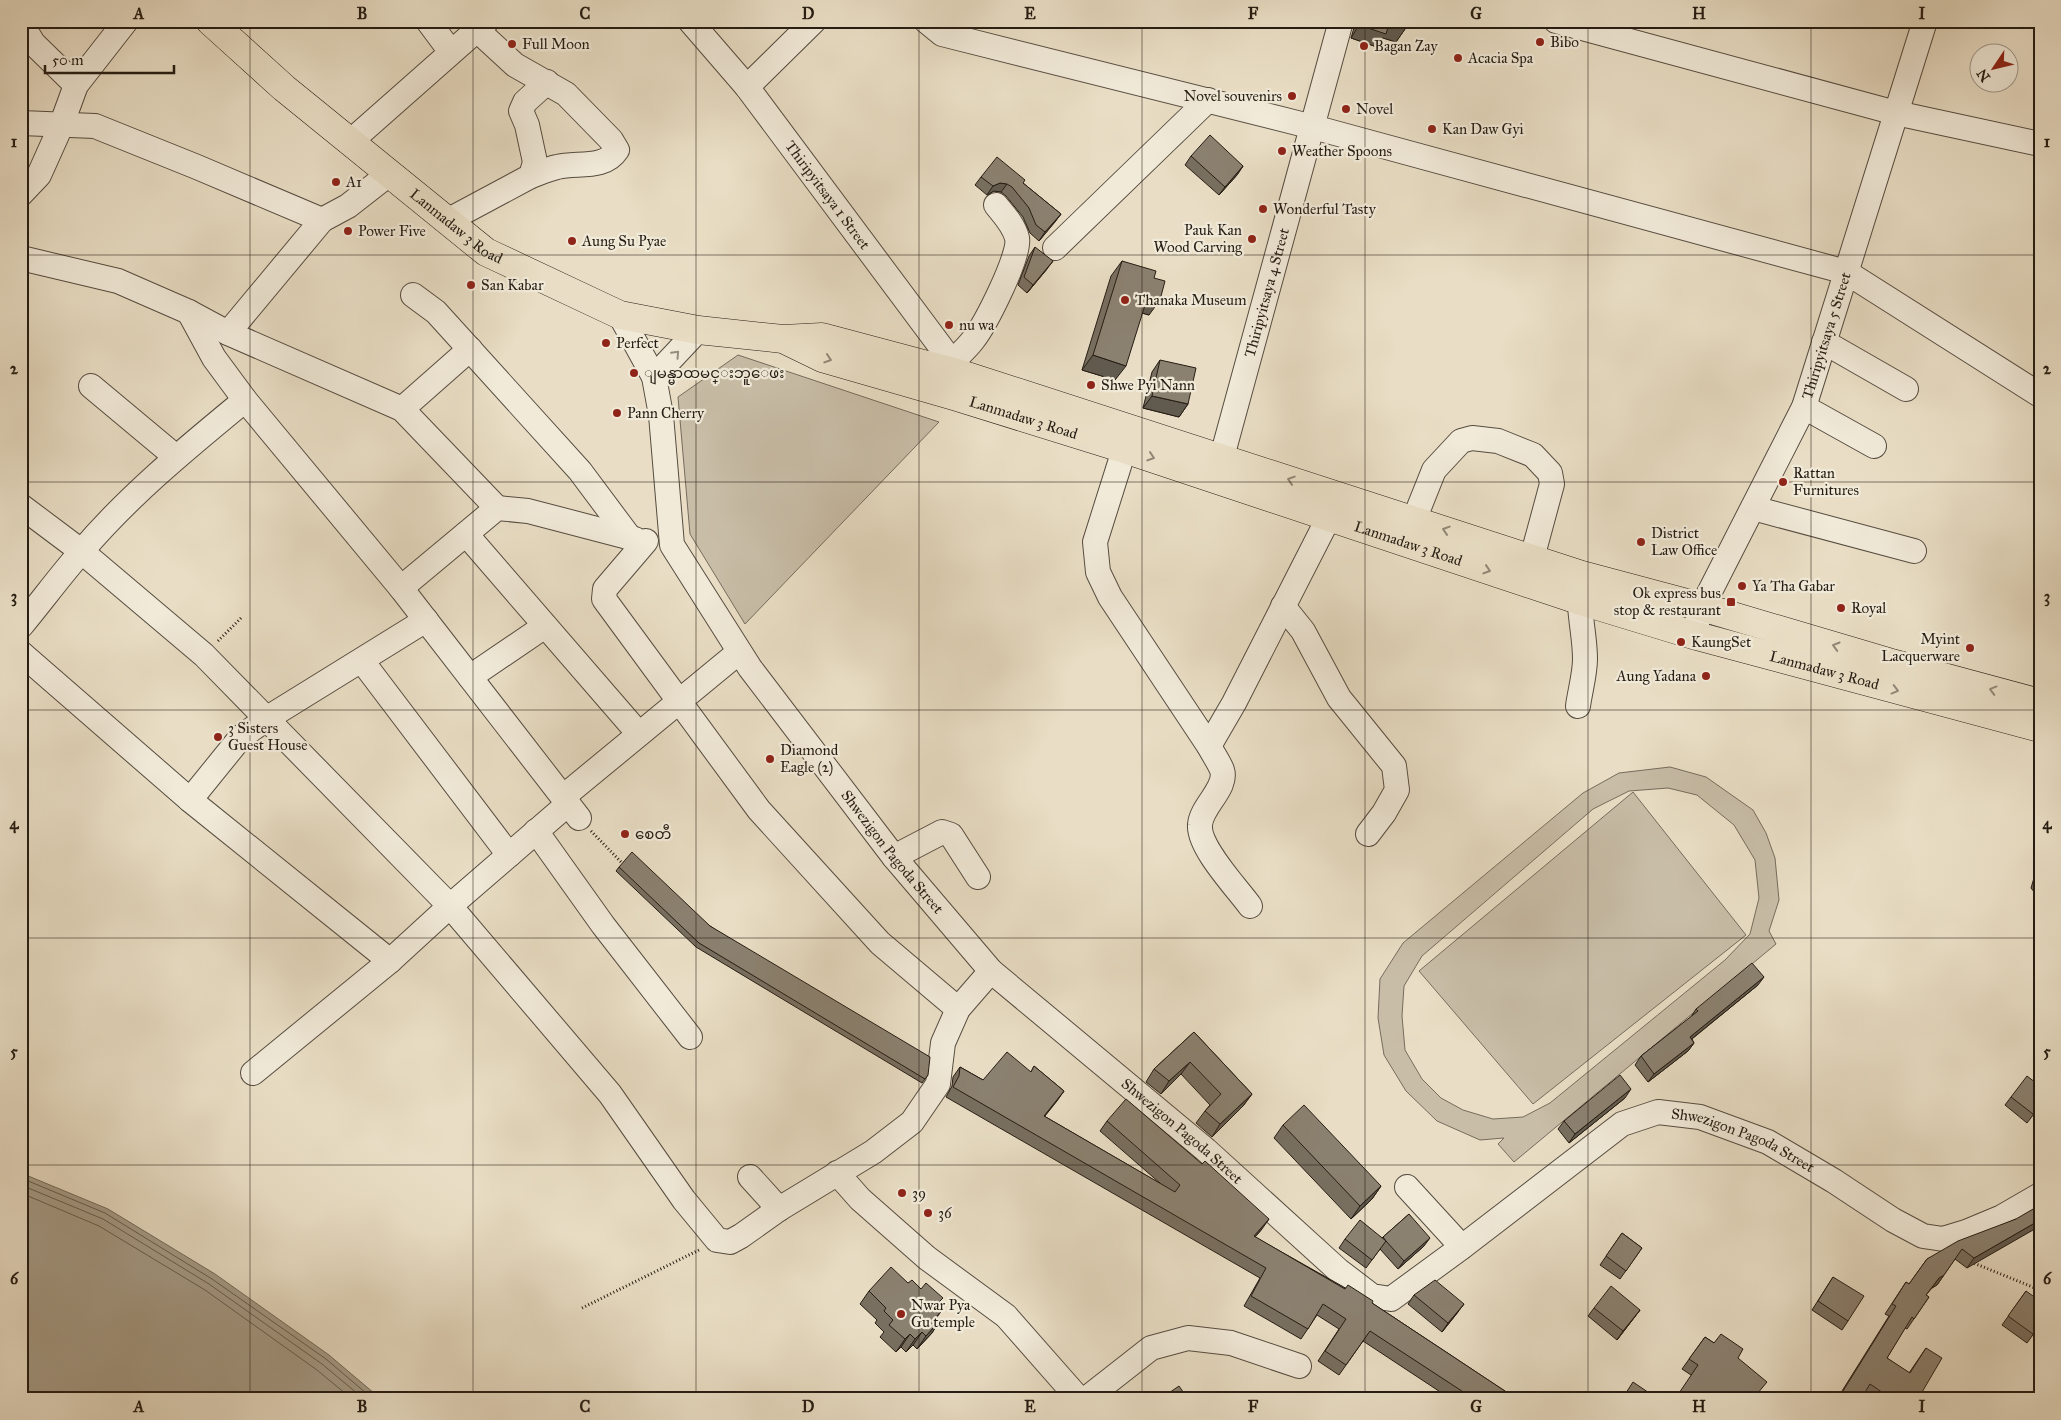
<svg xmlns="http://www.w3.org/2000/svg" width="2061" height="1420" font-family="'IM FELL Great Primer','Noto Sans Myanmar',serif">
	<rect width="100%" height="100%" fill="#e9dec5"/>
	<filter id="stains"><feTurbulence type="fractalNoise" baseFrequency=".004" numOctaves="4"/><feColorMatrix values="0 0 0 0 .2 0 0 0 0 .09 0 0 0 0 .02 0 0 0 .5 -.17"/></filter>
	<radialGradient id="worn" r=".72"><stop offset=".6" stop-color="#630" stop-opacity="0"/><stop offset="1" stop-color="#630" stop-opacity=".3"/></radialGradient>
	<path fill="#c8bda7" stroke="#766c5d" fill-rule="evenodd" d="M738,355L939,422L745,624L690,534L678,397Z
		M1670,767L1706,777L1753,810L1766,833L1775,858L1779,900L1769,931L1776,944L1514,1162L1498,1144L1504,1138L1480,1140L1437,1121L1406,1091L1384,1055L1378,1018L1380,979L1403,943L1583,793L1619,773ZM1668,788L1697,795L1734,825L1755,860L1759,898L1750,934L1725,960L1550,1103L1523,1117L1493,1119L1463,1110L1441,1098L1422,1079L1405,1050L1402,1016L1404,986L1422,956L1593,809L1629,791Z
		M1633,792L1746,935L1533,1104L1419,971Z"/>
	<path fill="#a69c88" stroke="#726959" d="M21,1173L108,1209L215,1274L329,1355L381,1399H21Z"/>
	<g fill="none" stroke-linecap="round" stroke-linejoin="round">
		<path stroke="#665c4e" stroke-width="1" d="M21,1178L105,1213L212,1279L326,1359L373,1399
			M21,1185L103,1219L209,1284L322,1364L364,1399
			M21,1193L99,1226L205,1290L317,1370L352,1399"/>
		<defs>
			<g id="minor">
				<path d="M428,21L451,52"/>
				<path id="s1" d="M690,21L747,87L961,374"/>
				<path d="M926,21L942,34L1313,127L1846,272L2040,395"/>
				<path d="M1556,21L1896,113L2040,144"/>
				<path d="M21,23L33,43L76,85"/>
				<path d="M477,30L515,65L566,94L611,140L617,150C604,170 577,162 557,167C548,169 539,173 531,176"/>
				<path d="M747,87L814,21"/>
				<path d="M21,123L95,126L197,167L322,220"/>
				<path d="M350,142L487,21"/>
				<path d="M21,194L39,175L61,126L76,85L126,21"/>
				<path d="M447,221L531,176L535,162L527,125L521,111L525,102L547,82"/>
				<path d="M1055,248L1208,100"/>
				<path d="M21,258L118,281L189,312L228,333L402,409L497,508"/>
				<path d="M413,295L436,312L580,471L630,538"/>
				<path d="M189,312L214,358L245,400L401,588L579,818"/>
				<path id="s2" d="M620,315L654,377L661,415L672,545L750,668L894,857L991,971L1206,1150L1338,1270L1372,1296L1391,1299L1462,1247L1622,1124L1658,1112L1700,1117L1768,1142L1834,1181L1893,1220L1923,1236L1943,1239L1966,1232L2002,1217L2040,1195"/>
				<path d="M228,333L322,220L348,206L389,174"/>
				<path d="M1824,342L1906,389"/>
				<path d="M952,362C959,355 967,348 973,340C985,325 1021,255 1017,238C1014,225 1004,215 996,205"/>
				<path d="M654,377L698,330"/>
				<path d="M91,386L176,457"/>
				<path d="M1804,407L1874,446"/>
				<path d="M402,409L470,349"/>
				<path d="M1130,431L1095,542L1098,572L1110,597L1209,746C1213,754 1219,762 1222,770C1228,788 1201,806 1200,825C1198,847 1237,888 1250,906"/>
				<path id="s3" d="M1217,475L1341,21"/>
				<path d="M21,506L81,551L204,655L450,906L610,1094L684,1200L717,1240L730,1242L741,1236L779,1209L873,1152L912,1122L938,1084L943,1043L958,1009L991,971"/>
				<path d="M1753,508L1914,551"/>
				<path d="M1414,520L1434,470L1461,441L1472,438L1498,441L1533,455L1550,473L1552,484L1532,558"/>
				<path d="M466,534L639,734"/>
				<path d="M646,541L605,589L604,599L759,810L880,943L958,1009"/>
				<path d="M401,588L497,508L528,511L635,539"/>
				<path d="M1283,606L1303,631L1339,698L1394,766L1397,790L1384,813L1368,834"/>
				<path id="s4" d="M1697,623L1702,607L1804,407L1925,21"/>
				<path d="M21,626C41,602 60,576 81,552C129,495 188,447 245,400"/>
				<path d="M21,653L190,800L390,961"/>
				<path d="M362,661L509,855"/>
				<path d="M470,677L545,626"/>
				<path d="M1578,706C1580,691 1585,674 1585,659C1585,633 1577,609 1581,584"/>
				<path d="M1209,746L1234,703L1329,517"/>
				<path d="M563,797L739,652"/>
				<path d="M190,800L241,737L266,719L426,620"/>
				<path d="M536,831L603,925L690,1037"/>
				<path d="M894,857L942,832L951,835L978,877"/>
				<path d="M253,1073L390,961L450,906L568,804"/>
				<path d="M837,1173L860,1199L927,1258L1006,1316L1079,1399"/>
				<path d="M750,1177L779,1209"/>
				<path d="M1407,1187L1462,1247"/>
				<path d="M1086,1399L1151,1348L1188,1338L1231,1343L1299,1366"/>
			</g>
			<g id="major">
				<path id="s5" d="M210,21L284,88L486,252L620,315L698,330L783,339L822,337L961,374L1582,575L1702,607L1888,662L2040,703"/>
				<path id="s6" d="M787,341L822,358L954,396L1124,449L1578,600L1693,635L2040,728"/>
			</g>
		</defs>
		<use href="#minor" stroke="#564c40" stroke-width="26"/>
		<use href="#major" stroke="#251c13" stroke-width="29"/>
		<path stroke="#251c13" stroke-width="3" stroke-dasharray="1 2.5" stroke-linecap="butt" d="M543,21H544
			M218,641L242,617
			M591,831L622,863
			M1971,1262L2040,1290
			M582,1308L699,1250"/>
		<use href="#minor" stroke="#f1ead9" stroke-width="24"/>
		<use href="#major" stroke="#e9dec5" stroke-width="28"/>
	</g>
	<path fill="#786f60" stroke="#251c13" d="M1356,21H1408L1405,29L1396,42L1383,38L1377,47L1351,38Z
		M1191,156L1243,166L1237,175L1219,195L1185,165Z
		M981,177L1023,183L1061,214L1039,241L1030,233L1023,217L1006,196L1001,192L994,191L987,195L975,185Z
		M1035,247L1047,269L1027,293L1018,285L1029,256Z
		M1122,261L1154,278L1149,315L1142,313L1115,380L1082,370L1111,276Z
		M1160,360L1188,404L1179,417L1143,408L1152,372Z
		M619,867L710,926L928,1075L922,1083L696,947L616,871Z
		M2040,870V895L2035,893L2031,888L2034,878Z
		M1758,985L1692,1039L1694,1043L1688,1051L1648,1082L1635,1065L1641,1056L1691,1017L1696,1009Z
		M1194,1032L1252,1094L1243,1106L1212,1137L1196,1123L1205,1111L1210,1105L1181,1074L1161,1094L1146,1082L1154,1069Z
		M1034,1066L1064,1091L1044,1116L1161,1184L1100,1131L1107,1121L1262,1229L1255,1237L1372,1303L1517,1399H1451L1363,1341L1339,1375L1318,1361L1339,1329L1317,1315L1301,1339L1244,1306L1260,1278L946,1097L952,1086L953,1077L960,1067L983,1080L1031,1072Z
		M2040,1086V1106L2027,1123L2005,1105L2011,1097Z
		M1625,1098L1569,1143L1558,1129L1564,1121Z
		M1283,1125L1381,1186L1372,1199L1351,1219L1274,1138Z
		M1409,1214L1424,1246L1398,1269L1380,1249L1366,1268L1339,1248L1345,1239L1382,1238Z
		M2016,1219L1967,1268L1955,1259L1937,1285L1932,1288L1926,1295L1929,1297L1907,1329L1905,1328L1887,1358L1909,1373L1926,1348L1918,1399H1870L1863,1395L1861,1399H1837L1889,1316L1885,1314L1906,1282L1909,1284L1927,1259Z
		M1622,1233L1642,1248L1620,1279L1600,1265Z
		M1833,1277L1848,1321L1842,1330L1812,1310Z
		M908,1283L921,1289L943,1309L937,1317L940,1320L932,1333L917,1349L913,1345L906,1352L901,1347L896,1352L880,1337L884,1332L875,1323L877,1320L860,1304L869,1291Z
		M2026,1291L2040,1325L2027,1343L2002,1325Z
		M1414,1295L1458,1312L1442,1332L1408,1304Z
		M1594,1308L1640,1310L1617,1340L1588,1316Z
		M1705,1337L1714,1343L1738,1358L1757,1395L1691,1375L1682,1369Z"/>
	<path fill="#615a4e" stroke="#251c13" d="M1389,24L1405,29L1396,42L1383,38L1377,47L1351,38L1359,25Z
		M1243,166L1237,175L1219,195L1225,187Z
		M1000,183L1007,184L1001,192L994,191L987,195L993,186Z
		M1061,214L1055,222L1039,241L1045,232Z
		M1053,261L1047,269L1027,293L1033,285Z
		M1149,297L1160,300L1149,315L1142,313L1134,320Z
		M1093,355L1126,366L1115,380L1082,370Z
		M1152,396L1188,404L1179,417L1143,408Z
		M2040,887V895L2035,893Z
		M1764,977L1758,985L1684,1045L1690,1037Z
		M1694,1043L1688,1051L1648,1082L1654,1074Z
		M1190,1062L1181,1074L1161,1094L1169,1081Z
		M1631,1089L1625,1098L1569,1143L1575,1134Z
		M1064,1091L1057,1101L1037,1126L1044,1116Z
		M1252,1094L1243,1106L1212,1137L1220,1124Z
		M1381,1186L1372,1199L1351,1219L1360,1206Z
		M1269,1219L1262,1229L1247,1246L1254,1236Z
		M2040,1220V1226L1967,1268L1974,1258Z
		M1430,1238L1424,1246L1398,1269L1404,1261Z
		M1944,1275L1937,1285L1932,1288L1939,1278Z
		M1464,1304L1458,1312L1442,1332L1448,1323Z
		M1640,1310L1634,1318L1617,1340L1623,1331Z
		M940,1320L932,1333L917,1349L926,1336Z
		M922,1332L913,1345L906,1352L915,1339Z
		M910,1334L901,1347L896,1352L905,1339Z"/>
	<path fill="#8b8170" stroke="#251c13" d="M1361,21H1408L1405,29L1389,24L1386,34L1359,25Z
		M1210,135L1243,166L1225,187L1191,156Z
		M997,157L1025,180L1023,183L1061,214L1045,232L1036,225L1029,208L1012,187L1007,184L1000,183L993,186L981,177Z
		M1035,247L1053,261L1033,285L1024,277Z
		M1122,261L1156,271L1154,278L1165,281L1160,300L1149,297L1147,306L1145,305L1126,366L1093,355Z
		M1160,360L1196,368L1188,404L1152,396Z
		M632,852L710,926L930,1057L928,1075L925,1079L699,943L619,867Z
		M2040,870V883L2037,879Z
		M1752,963L1764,977L1690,1037L1694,1043L1654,1074L1641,1056L1698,1011L1696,1009Z
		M1194,1032L1252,1094L1220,1124L1205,1111L1221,1094L1190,1062L1169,1081L1154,1069Z
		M1007,1052L1031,1072L1034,1066L1064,1091L1044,1116L1175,1192L1180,1185L1107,1121L1126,1099L1202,1164L1205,1161L1269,1219L1254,1236L1345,1289L1348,1285L1373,1301L1372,1303L1517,1399H1470L1471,1397L1370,1331L1346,1365L1325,1351L1346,1319L1323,1304L1308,1329L1251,1296L1266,1268L953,1087L959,1076L960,1067L983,1080Z
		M1620,1075L1631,1089L1575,1134L1564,1121Z
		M2027,1076L2040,1086V1105L2033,1114L2011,1097Z
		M1304,1105L1381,1186L1360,1206L1283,1125Z
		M2040,1205V1220L1974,1258L1962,1249L1944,1275L1939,1278L1926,1295L1929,1297L1914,1319L1912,1317L1887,1358L1910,1373L1926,1348L1942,1358L1918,1399H1892L1870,1384L1861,1399H1838L1896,1306L1892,1304L1906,1282L1909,1284L1927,1259L1958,1241L2016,1219Z
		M1409,1214L1430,1238L1404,1261L1386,1241L1372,1260L1345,1239L1360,1220L1386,1241L1383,1237Z
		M1622,1233L1642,1248L1626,1271L1606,1256Z
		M891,1267L908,1283L912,1280L921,1289L926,1283L943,1298L937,1304L943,1309L936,1317L940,1320L926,1336L922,1332L915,1339L910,1334L905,1339L889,1325L893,1320L884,1311L886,1308L869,1291Z
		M1833,1277L1864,1296L1848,1321L1818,1301Z
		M1435,1280L1464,1304L1448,1323L1414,1295Z
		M1611,1286L1640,1310L1623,1331L1594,1308Z
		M2026,1291L2040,1301V1325L2033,1334L2008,1316Z
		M1721,1334L1743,1349L1738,1358L1767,1382L1757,1394L1763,1399H1675L1698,1365L1689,1359L1705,1337L1714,1343Z
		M1633,1382L1658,1399H1622Z
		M1179,1386L1188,1399H1160Z
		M1539,1392L1548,1399H1534Z"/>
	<defs><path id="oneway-chevron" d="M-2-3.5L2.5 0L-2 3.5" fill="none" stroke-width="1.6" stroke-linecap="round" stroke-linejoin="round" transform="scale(1.25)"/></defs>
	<use stroke="#958d80" href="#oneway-chevron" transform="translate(676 354) rotate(-47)"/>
	<g stroke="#918775">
		<use href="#oneway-chevron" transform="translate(828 359) rotate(18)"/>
		<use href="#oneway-chevron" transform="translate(1151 457) rotate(18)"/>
		<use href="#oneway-chevron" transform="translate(1291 480) rotate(-162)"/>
		<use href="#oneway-chevron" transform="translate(1446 530) rotate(-162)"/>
		<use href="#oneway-chevron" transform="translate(1487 570) rotate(18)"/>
		<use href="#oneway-chevron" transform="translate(1836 646) rotate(-164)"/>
		<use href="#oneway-chevron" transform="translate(1895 690) rotate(15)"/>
		<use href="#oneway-chevron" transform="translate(1993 690) rotate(-165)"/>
	</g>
	<path fill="none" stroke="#251c13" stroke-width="1" stroke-opacity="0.55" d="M250,21V1399M473,21V1399M696,21V1399M919,21V1399M1142,21V1399M1365,21V1399M1588,21V1399M1811,21V1399M21,255H2040M21,482H2040M21,710H2040M21,938H2040M21,1165H2040"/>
	<g fill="#8f2418" stroke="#f1ead9" stroke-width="2">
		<circle cx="1540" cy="42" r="5"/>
		<circle cx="512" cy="44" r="5"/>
		<circle cx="1364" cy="46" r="5"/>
		<circle cx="1458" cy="58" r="5"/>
		<circle cx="1292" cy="96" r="5"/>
		<circle cx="1346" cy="109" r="5"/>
		<circle cx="1432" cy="129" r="5"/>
		<circle cx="1282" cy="151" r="5"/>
		<circle cx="336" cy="182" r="5"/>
		<circle cx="1263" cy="209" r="5"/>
		<circle cx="348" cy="231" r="5"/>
		<circle cx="1252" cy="239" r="5"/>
		<circle cx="572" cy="241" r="5"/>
		<circle cx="471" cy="285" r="5"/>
		<circle cx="1125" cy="300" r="5"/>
		<circle cx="949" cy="325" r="5"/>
		<circle cx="606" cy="343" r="5"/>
		<circle cx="634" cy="373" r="5"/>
		<circle cx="1091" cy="385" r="5"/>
		<circle cx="617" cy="413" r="5"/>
		<circle cx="1783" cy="482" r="5"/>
		<circle cx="1641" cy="542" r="5"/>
		<circle cx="1742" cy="586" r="5"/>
		<rect x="1726" y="597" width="10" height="10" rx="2.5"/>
		<circle cx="1841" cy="608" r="5"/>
		<circle cx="1681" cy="642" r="5"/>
		<circle cx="1970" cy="648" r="5"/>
		<circle cx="1706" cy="676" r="5"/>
		<circle cx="218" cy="737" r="5"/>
		<circle cx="770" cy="759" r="5"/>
		<circle cx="625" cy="834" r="5"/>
		<circle cx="902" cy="1193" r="5"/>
		<circle cx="928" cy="1213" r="5"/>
		<circle cx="901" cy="1314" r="5"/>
	</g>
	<g text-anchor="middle" stroke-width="4.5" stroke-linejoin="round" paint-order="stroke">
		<g font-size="15" fill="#251c13" stroke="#f1ead9" text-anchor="start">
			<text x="1550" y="47">Bibo</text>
			<text x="522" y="49">Full Moon</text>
			<text x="1374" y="51">Bagan Zay</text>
			<text x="1468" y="63">Acacia Spa</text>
			<text x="1282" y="101" text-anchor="end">Novel souvenirs</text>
			<text x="1356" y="114">Novel</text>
			<text x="1442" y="134">Kan Daw Gyi</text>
			<text x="1292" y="156">Weather Spoons</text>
			<text x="346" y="187">A1</text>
			<text x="1273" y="214">Wonderful Tasty</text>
			<text x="1242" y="235" text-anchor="end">Pauk Kan<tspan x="1242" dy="17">Wood Carving</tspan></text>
			<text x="358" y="236">Power Five</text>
			<text x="582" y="246">Aung Su Pyae</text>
			<text x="481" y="290">San Kabar</text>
			<text x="1135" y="305">Thanaka Museum</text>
			<text x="959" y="330">nu wa</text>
			<text x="616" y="348">Perfect</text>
			<text x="644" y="378">ျမန္မာထမင္းဘူေဖး</text>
			<text x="1101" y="390">Shwe Pyi Nann</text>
			<text x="627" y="418">Pann Cherry</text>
			<text x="1793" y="478">Rattan<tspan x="1793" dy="17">Furnitures</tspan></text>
			<text x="1651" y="538">District<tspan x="1651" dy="17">Law Office</tspan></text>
			<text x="1752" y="591">Ya Tha Gabar</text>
			<text x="1721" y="598" text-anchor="end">Ok express bus<tspan x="1721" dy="17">stop &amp; restaurant</tspan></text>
			<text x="1851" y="613">Royal</text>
			<text x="1960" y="644" text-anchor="end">Myint<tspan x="1960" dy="17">Lacquerware</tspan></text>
			<text x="1691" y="647">KaungSet</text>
			<text x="1696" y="681" text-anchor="end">Aung Yadana</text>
			<text x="228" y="733">3 Sisters<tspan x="228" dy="17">Guest House</tspan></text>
			<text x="780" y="755">Diamond<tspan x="780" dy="17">Eagle (2)</tspan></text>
			<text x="635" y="839">စေတီ</text>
			<text x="912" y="1198">39</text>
			<text x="938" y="1218">36</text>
			<text x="911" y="1310">Nwar Pya<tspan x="911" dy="17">Gu temple</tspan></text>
		</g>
		<g font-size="15" fill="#251c13" stroke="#f1ead9">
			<text dy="5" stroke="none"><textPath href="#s1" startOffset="222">Thiripyitsaya 1 Street</textPath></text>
			<text dy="5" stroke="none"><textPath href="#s5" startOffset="321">Lanmadaw 3 Road</textPath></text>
			<text dy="5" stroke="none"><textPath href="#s3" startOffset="189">Thiripyitsaya 4 Street</textPath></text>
			<text dy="5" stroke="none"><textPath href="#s4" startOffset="316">Thiripyitsaya 5 Street</textPath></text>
			<text dy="5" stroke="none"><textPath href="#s6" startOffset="249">Lanmadaw 3 Road</textPath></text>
			<text dy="5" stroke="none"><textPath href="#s6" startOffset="654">Lanmadaw 3 Road</textPath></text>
			<text dy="5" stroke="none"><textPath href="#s6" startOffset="1089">Lanmadaw 3 Road</textPath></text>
			<text dy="5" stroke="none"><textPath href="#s2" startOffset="618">Shwezigon Pagoda Street</textPath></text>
			<text dy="5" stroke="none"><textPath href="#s2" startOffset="1022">Shwezigon Pagoda Street</textPath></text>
			<text dy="5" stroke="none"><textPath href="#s2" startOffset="1711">Shwezigon Pagoda Street</textPath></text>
		</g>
	</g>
	<rect width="2061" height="1420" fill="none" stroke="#e9dec5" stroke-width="55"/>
	<g transform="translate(1994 68) rotate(235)"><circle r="24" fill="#f1ead9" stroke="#9f988a"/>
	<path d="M0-4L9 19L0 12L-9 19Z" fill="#8f2418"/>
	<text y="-8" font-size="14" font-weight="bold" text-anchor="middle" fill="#251c13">N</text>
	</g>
	<path d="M45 65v8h129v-8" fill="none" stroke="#251c13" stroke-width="2.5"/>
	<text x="52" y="65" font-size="15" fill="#251c13" stroke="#f1ead9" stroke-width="4" paint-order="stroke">50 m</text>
	<rect x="28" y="28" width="2006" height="1364" fill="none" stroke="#251c13" stroke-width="2"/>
	<g font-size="16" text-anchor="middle" font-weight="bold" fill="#251c13">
		<text x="139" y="19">A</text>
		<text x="362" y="19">B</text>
		<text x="585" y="19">C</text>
		<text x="808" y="19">D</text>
		<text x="1030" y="19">E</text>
		<text x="1253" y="19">F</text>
		<text x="1476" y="19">G</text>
		<text x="1699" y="19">H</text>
		<text x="1922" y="19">I</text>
		<text x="14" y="147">1</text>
		<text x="2047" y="147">1</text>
		<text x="14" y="374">2</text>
		<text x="2047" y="374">2</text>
		<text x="14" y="602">3</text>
		<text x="2047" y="602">3</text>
		<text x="14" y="829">4</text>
		<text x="2047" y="829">4</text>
		<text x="14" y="1057">5</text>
		<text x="2047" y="1057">5</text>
		<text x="14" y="1284">6</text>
		<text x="2047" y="1284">6</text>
		<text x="139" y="1412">A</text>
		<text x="362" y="1412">B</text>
		<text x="585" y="1412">C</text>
		<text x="808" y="1412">D</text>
		<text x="1030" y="1412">E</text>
		<text x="1253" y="1412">F</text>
		<text x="1476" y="1412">G</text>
		<text x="1699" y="1412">H</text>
		<text x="1922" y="1412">I</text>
	</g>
	<rect width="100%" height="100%" filter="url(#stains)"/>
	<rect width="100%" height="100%" fill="url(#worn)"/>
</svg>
